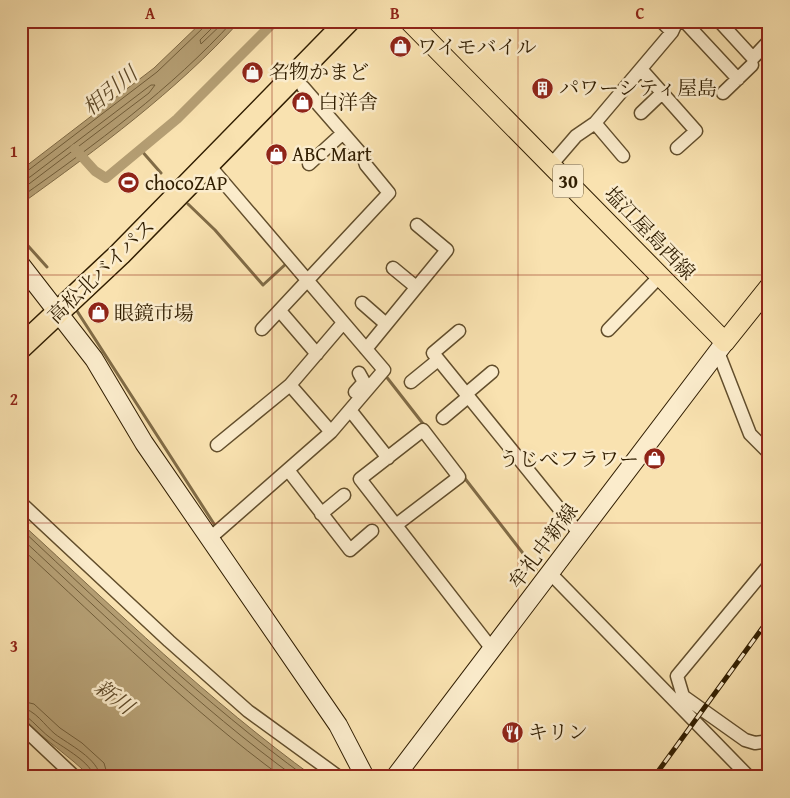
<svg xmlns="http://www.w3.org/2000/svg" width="790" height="798" font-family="'Gentium Book Plus','Noto Serif JP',serif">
	<rect width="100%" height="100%" fill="#f9e2b0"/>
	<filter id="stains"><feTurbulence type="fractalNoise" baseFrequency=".004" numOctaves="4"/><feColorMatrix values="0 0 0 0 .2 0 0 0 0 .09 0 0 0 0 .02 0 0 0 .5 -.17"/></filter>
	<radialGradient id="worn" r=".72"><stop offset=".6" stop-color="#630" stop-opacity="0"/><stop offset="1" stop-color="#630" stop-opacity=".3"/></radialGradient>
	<path fill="#b59f74" stroke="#806b46" d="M203,21H240C175,92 99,148 21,204V170L154,68Z
		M21,523C116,610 209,701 314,777H91C69,756 44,739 21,718Z"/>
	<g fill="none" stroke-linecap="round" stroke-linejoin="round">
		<path stroke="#725e3a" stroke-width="1" d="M212,21L211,29L200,40L201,44L225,21
			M21,173L26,172L157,72L204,27L206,21
			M21,180L30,177L151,85H155L149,93L21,190
			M21,197C96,144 171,89 233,21
			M21,529C113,615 204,703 306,777
			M21,538C110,620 197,706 295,777
			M21,548C106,626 189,709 282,777
			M21,701L34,704L60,728L82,743L104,763L108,777
			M21,708C35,709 45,726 55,734C68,744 99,759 100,777
			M21,715L26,716C35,723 43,733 53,740C64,748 92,763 94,777"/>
		<path stroke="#806b46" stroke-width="3" d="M140,149L161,173
			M188,204L215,230L263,285L288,262
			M21,238L47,267
			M77,311L216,527
			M385,375L424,425
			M463,476L536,570"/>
		<path stroke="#b59f74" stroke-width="10" d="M75,149L95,171L106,178L177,119L275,21"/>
		<defs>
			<path id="street" d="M661,21L672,32
				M684,21L738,79
				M719,21L753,58L769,41
				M641,69L696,131L677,148
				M723,93L752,65
				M641,113L662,93
				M595,123L623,156
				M208,164L384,370L331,432L209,539
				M309,164L343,133
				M551,165L576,136L595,123L672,32L677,21
				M393,268L416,287
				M362,303L386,324
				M280,311L317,354
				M262,329L389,193L366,165L363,156L303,87
				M608,330L660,276
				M459,331L433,353L579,533
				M366,349L447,250L417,225
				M718,352L750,434L769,453
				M411,382L438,360
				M290,385L343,323
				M355,392L364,382L359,373
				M466,394L492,372
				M350,410L388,458
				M443,418L468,397
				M217,445L290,385L331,432
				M288,470L350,550L372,531
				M21,503L169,641L248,711L339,777
				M321,514L344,495
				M396,525L459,477L423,430L360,479L492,649
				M769,565L677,676L683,696L745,740L755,743L769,741
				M549,572L749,777
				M21,726L75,777"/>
			<path id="secondary" d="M21,265L94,359L144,443L338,725L365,777
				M395,777L725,342"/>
			<path id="primary" d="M409,21L725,342L769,287"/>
			<path id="highway" d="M21,347L120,254L348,21"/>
		</defs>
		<use href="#street" stroke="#624e2c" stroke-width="15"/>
		<use href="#secondary" stroke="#301d00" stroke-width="20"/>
		<use href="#primary" stroke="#301d00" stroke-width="21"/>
		<use href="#highway" stroke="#301d00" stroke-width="25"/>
		<use href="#street" stroke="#fbeccc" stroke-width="12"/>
		<use href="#secondary" stroke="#fbeccc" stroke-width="18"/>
		<use href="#primary" stroke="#f9e2b0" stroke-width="19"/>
		<use href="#highway" stroke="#f9e2b0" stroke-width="22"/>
		<defs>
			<path id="rail" d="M654,777L769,619"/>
		</defs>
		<use href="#rail" stroke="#301d00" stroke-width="5"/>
		<use href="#rail" stroke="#fbeccc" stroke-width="3" stroke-dasharray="9" stroke-linecap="butt"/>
	</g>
	<path fill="none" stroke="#8f2418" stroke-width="1" stroke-opacity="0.55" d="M272,21V777M518,21V777M21,275H769M21,523H769"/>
	<defs>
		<symbol id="shop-disc" viewBox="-11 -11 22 22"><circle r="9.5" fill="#8f2418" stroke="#fbeccc"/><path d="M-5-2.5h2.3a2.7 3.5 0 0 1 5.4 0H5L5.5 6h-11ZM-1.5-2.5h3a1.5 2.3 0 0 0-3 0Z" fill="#fff"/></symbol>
		<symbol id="building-disc" viewBox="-11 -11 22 22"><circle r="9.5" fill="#8f2418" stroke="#fbeccc"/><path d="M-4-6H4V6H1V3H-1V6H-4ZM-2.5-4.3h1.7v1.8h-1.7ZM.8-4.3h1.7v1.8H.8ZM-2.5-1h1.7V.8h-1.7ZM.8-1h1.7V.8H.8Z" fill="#fff"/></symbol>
		<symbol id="stadium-disc" viewBox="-11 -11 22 22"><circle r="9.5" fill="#8f2418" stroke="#fbeccc"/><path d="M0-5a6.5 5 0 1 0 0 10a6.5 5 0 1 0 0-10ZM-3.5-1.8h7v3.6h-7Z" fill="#fff"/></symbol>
		<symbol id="restaurant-disc" viewBox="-11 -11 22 22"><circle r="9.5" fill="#8f2418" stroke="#fbeccc"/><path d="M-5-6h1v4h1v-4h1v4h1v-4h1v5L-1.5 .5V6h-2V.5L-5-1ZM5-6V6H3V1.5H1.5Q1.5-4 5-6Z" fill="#fff"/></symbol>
	</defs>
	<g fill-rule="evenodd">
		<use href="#shop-disc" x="388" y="34" width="25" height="25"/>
		<use href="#shop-disc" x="240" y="60" width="25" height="25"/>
		<use href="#building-disc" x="530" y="76" width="25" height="25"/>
		<use href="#shop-disc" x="290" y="90" width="25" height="25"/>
		<use href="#shop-disc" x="264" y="142" width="25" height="25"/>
		<use href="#stadium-disc" x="116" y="170" width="25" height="25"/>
		<use href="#shop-disc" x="86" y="300" width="25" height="25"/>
		<use href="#shop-disc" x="642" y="446" width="25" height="25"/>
		<use href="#restaurant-disc" x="500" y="720" width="25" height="25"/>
	</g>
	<g text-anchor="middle" stroke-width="5" stroke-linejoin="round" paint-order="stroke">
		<rect fill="#fbeccc" stroke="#6d5b3d" stroke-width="1" x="553" y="164.5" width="30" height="33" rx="4"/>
		<g font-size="19" font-weight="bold" fill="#301d00">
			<text x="568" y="188">30</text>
		</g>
		<g font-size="20" fill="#301d00" stroke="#fbeccc" text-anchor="start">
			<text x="417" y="54">ワイモバイル</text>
			<text x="269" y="79">名物かまど</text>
			<text x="559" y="95">パワーシティ屋島</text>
			<text x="318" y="109">白洋舎</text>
			<text x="292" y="161">ABC Mart</text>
			<text x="145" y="190">chocoZAP</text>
			<text x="114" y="320">眼鏡市場</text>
			<text x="639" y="466" text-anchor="end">うじべフラワー</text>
			<text x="528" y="739">キリン</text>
		</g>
		<g font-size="20" fill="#301d00" stroke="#fbeccc">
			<text transform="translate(650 233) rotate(46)" y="7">塩江屋島西線</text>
			<text transform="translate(101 271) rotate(-44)" y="7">高松北バイパス</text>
			<text transform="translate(543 546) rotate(-53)" y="7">牟礼中新線</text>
		</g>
		<g font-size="21" font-style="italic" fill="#5f4a29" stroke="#fbeccc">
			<text transform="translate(110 91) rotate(-39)" y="7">相引川</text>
			<text transform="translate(114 697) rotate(37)" y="7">新川</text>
		</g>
	</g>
	<rect width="790" height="798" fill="none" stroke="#f9e2b0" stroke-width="55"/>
	<rect x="28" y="28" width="734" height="742" fill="none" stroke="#8f2418" stroke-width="2"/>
	<g font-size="16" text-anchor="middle" font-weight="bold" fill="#8f2418">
		<text x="150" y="19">A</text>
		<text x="395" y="19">B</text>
		<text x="640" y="19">C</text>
		<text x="14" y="157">1</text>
		<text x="14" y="405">2</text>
		<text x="14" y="652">3</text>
	</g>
	<rect width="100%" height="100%" filter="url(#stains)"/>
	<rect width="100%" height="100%" fill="url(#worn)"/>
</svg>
